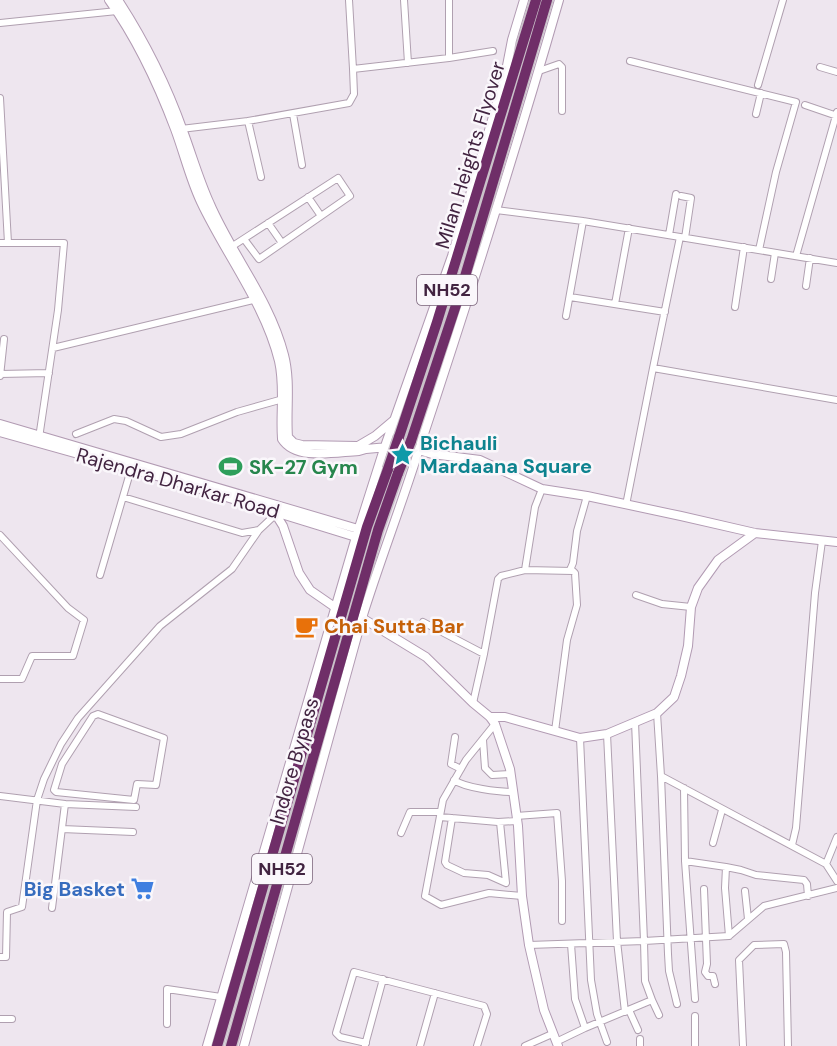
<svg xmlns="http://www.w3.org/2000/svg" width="837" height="1046" font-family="'DM Sans',sans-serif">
	<rect width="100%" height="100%" fill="#eee6ef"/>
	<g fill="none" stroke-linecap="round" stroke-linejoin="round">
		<defs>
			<path id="street" d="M349,0L353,69
				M404,0L408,63
				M449,0V58
				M0,23L117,11
				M630,61L796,102L776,172L759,250
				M820,67L837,72
				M539,71L559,64L562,67V111
				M758,85L783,0
				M0,98L8,243
				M805,105L837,116
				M293,114L302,165
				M756,114L761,93
				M248,121L261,177
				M181,129L248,121L349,103L354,94L353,69L449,58L493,51
				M681,196L691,198L685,238
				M308,197L321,216
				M496,210L583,221L680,237
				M268,223L282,243
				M669,235L676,194
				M0,243H64L58,310L39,438
				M228,249L338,178L350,196L259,259L244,239
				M796,256L837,112
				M837,263L680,237L653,368L837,400
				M771,279L775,253
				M806,286L810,258
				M570,297L665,312
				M615,304L629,228
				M735,307L744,247
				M566,316L583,221
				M53,348L253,300
				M0,374L49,373
				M0,376L4,339
				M76,434L114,419L126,421L161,437L181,434L237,412L283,399
				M123,497L242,533L259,530
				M626,505L653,368
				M0,535L68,608L84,620L73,656H32L22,679H0
				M525,570L535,507L542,489
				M570,570L573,563L577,531L587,496
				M100,575L132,466
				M636,595L662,604L691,607
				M423,622L484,654
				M473,703L484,654L498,579L501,576L525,570L573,571L575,573L577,605L567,640L555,731
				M657,713L661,776L826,864L837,881
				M98,714L164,738L156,785L137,784L134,800L56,792L54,790L62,764L93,716Z
				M495,724L466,760L443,800L425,896L441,905L489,893L522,896
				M607,734L617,941L625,1012
				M455,737L451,764L461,769
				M580,738L591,980L597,1014L607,1042
				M483,740L485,768L492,775L511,774
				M661,776L668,954L669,971L677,1004
				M454,780C465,788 499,792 513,792
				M684,788L685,861L695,999
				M0,796L65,804L136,807
				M516,816L557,813L562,881V921
				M440,817L498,822L517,821
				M452,818L445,862L447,865L464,873L488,875L506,883L500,822
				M62,829L133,832
				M401,833L410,812H440
				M713,843L722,810
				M792,845L796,828L815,593L822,541
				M685,861L726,867L725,888L729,936
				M826,864L837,837
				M726,867L741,870L756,875L804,880L807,884L808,896
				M704,889L707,964L705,972L708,976H713L715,984
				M745,891L748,919
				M52,908L65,804
				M529,945L644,941L635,722
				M0,957H6L7,912L22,907L37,800L44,779L61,744L78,718L160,626L232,569L259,530L275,515
				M652,1000L659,1015
				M629,1010L638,1030
				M695,1016V1046
				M0,1019H12
				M167,1024V989L221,997
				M585,1028L652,1000L645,981L644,941L729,936L764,906L837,888
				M640,1039V1046
				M556,1042L585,1028L575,999L571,944
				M366,1043L340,1037L336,1033L354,972L484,1006L487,1014L477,1046
				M365,1045L383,979
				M420,1046L435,993
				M525,1046L552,1034
				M743,1046L739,960L754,945L784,944L786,952L788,1046"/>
			<path id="secondary" d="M109,0C137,39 158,84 175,129C184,153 190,179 201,202C226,255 265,304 279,361C285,387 280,413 282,439C296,461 336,452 359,451L366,449L388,447
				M118,0C144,40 167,86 183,131C192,155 199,180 210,204C232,255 270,300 284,355C291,382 286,409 288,437L294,443L302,445L357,446
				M0,424L358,529
				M0,432L171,480L356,537
				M358,446L375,436L394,420
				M415,449L432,454L480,460L542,489L587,496L681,516L755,533L837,542
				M273,510L283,526L299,573L310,590L336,608
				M362,618L426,657L473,703L490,717L495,724L510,769L518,826L522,896L529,945L544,1010L558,1046
				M490,717H505L580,738L607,734L657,713L674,697L681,676L688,646L691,607L698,588L718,560L755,533
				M207,1046L356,537L384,449L452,256L505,76L512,40L524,0
				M244,1046L362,618C380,560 402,504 420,446C469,298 516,150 559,0"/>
			<path id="highway" d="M399,437L437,322L536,0
				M411,441L461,290L547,0
				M217,1046L367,527L388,469
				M231,1046L378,530L398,473"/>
		</defs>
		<use href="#street" stroke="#b0a0b0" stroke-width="8"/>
		<use href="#secondary" stroke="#b29bb3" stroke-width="10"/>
		<use href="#highway" stroke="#cac2ca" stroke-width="13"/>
		<use href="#street" stroke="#fff" stroke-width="6"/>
		<use href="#secondary" stroke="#fff" stroke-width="8"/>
		<use href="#highway" stroke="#6f2e68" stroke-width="10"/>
		<defs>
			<path id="highway-bridge" d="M388,469L399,437
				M398,473L411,441"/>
		</defs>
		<use href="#highway-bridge" stroke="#cac2ca" stroke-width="13" stroke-linecap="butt"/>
		<use href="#highway-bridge" stroke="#6f2e68" stroke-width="10"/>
	</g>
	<defs>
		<symbol id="sight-bare" viewBox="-9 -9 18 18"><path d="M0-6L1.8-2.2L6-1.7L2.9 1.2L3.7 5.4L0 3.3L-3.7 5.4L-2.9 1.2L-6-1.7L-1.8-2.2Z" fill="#0f9aa8" stroke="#faf7fb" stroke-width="2.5" paint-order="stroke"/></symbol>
		<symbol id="stadium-bare" viewBox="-9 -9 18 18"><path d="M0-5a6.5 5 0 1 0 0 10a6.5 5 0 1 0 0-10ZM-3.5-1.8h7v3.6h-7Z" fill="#2e9e5b" stroke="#faf7fb" stroke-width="2.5" paint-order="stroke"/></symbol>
		<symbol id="cafe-bare" viewBox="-9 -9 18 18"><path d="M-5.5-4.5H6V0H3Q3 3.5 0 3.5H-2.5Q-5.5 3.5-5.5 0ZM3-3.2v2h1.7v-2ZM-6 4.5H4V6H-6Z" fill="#e8710a" stroke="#faf7fb" stroke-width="2.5" paint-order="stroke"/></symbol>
		<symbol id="supermarket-bare" viewBox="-9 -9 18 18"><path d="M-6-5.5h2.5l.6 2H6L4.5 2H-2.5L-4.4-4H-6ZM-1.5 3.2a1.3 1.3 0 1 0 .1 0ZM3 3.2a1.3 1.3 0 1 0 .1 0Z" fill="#3f7fe0" stroke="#faf7fb" stroke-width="2.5" paint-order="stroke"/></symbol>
	</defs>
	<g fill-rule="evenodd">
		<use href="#sight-bare" x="386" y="438" width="33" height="33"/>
		<use href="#stadium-bare" x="214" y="450" width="33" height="33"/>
		<use href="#cafe-bare" x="290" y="610" width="33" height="33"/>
		<use href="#supermarket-bare" x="126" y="872" width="33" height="33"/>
	</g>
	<g text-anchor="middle" stroke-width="5" stroke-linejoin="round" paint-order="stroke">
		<g fill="#faf7fb" stroke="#796379" stroke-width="1.5">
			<rect x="417" y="275" width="60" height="30" rx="4.5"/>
			<rect x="252" y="854" width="60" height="30" rx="4.5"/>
		</g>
		<g font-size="18" font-weight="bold" fill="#422441">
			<text x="447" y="296">NH52</text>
			<text x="282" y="875">NH52</text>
		</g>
		<g font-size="20" fill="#422441" stroke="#faf7fb">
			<text transform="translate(470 155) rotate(-73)" y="7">Milan Heights Flyover</text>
			<text transform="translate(178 483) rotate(16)" y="7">Rajendra Dharkar Road</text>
			<text transform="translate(294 761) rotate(-74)" y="7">Indore Bypass</text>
		</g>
		<g font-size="20" font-weight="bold" fill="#0d838f" stroke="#faf7fb" text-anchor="start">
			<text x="420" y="450">Bichauli<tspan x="420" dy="23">Mardaana Square</tspan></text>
		</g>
		<g font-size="20" font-weight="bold" fill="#27864d" stroke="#faf7fb" text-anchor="start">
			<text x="249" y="474">SK-27 Gym</text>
		</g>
		<g font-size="20" font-weight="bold" fill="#c56008" stroke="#faf7fb" text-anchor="start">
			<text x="324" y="633">Chai Sutta Bar</text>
		</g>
		<g font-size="20" font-weight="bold" fill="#366cbe" stroke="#faf7fb" text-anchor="end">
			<text x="125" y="896">Big Basket</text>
		</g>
	</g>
</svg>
